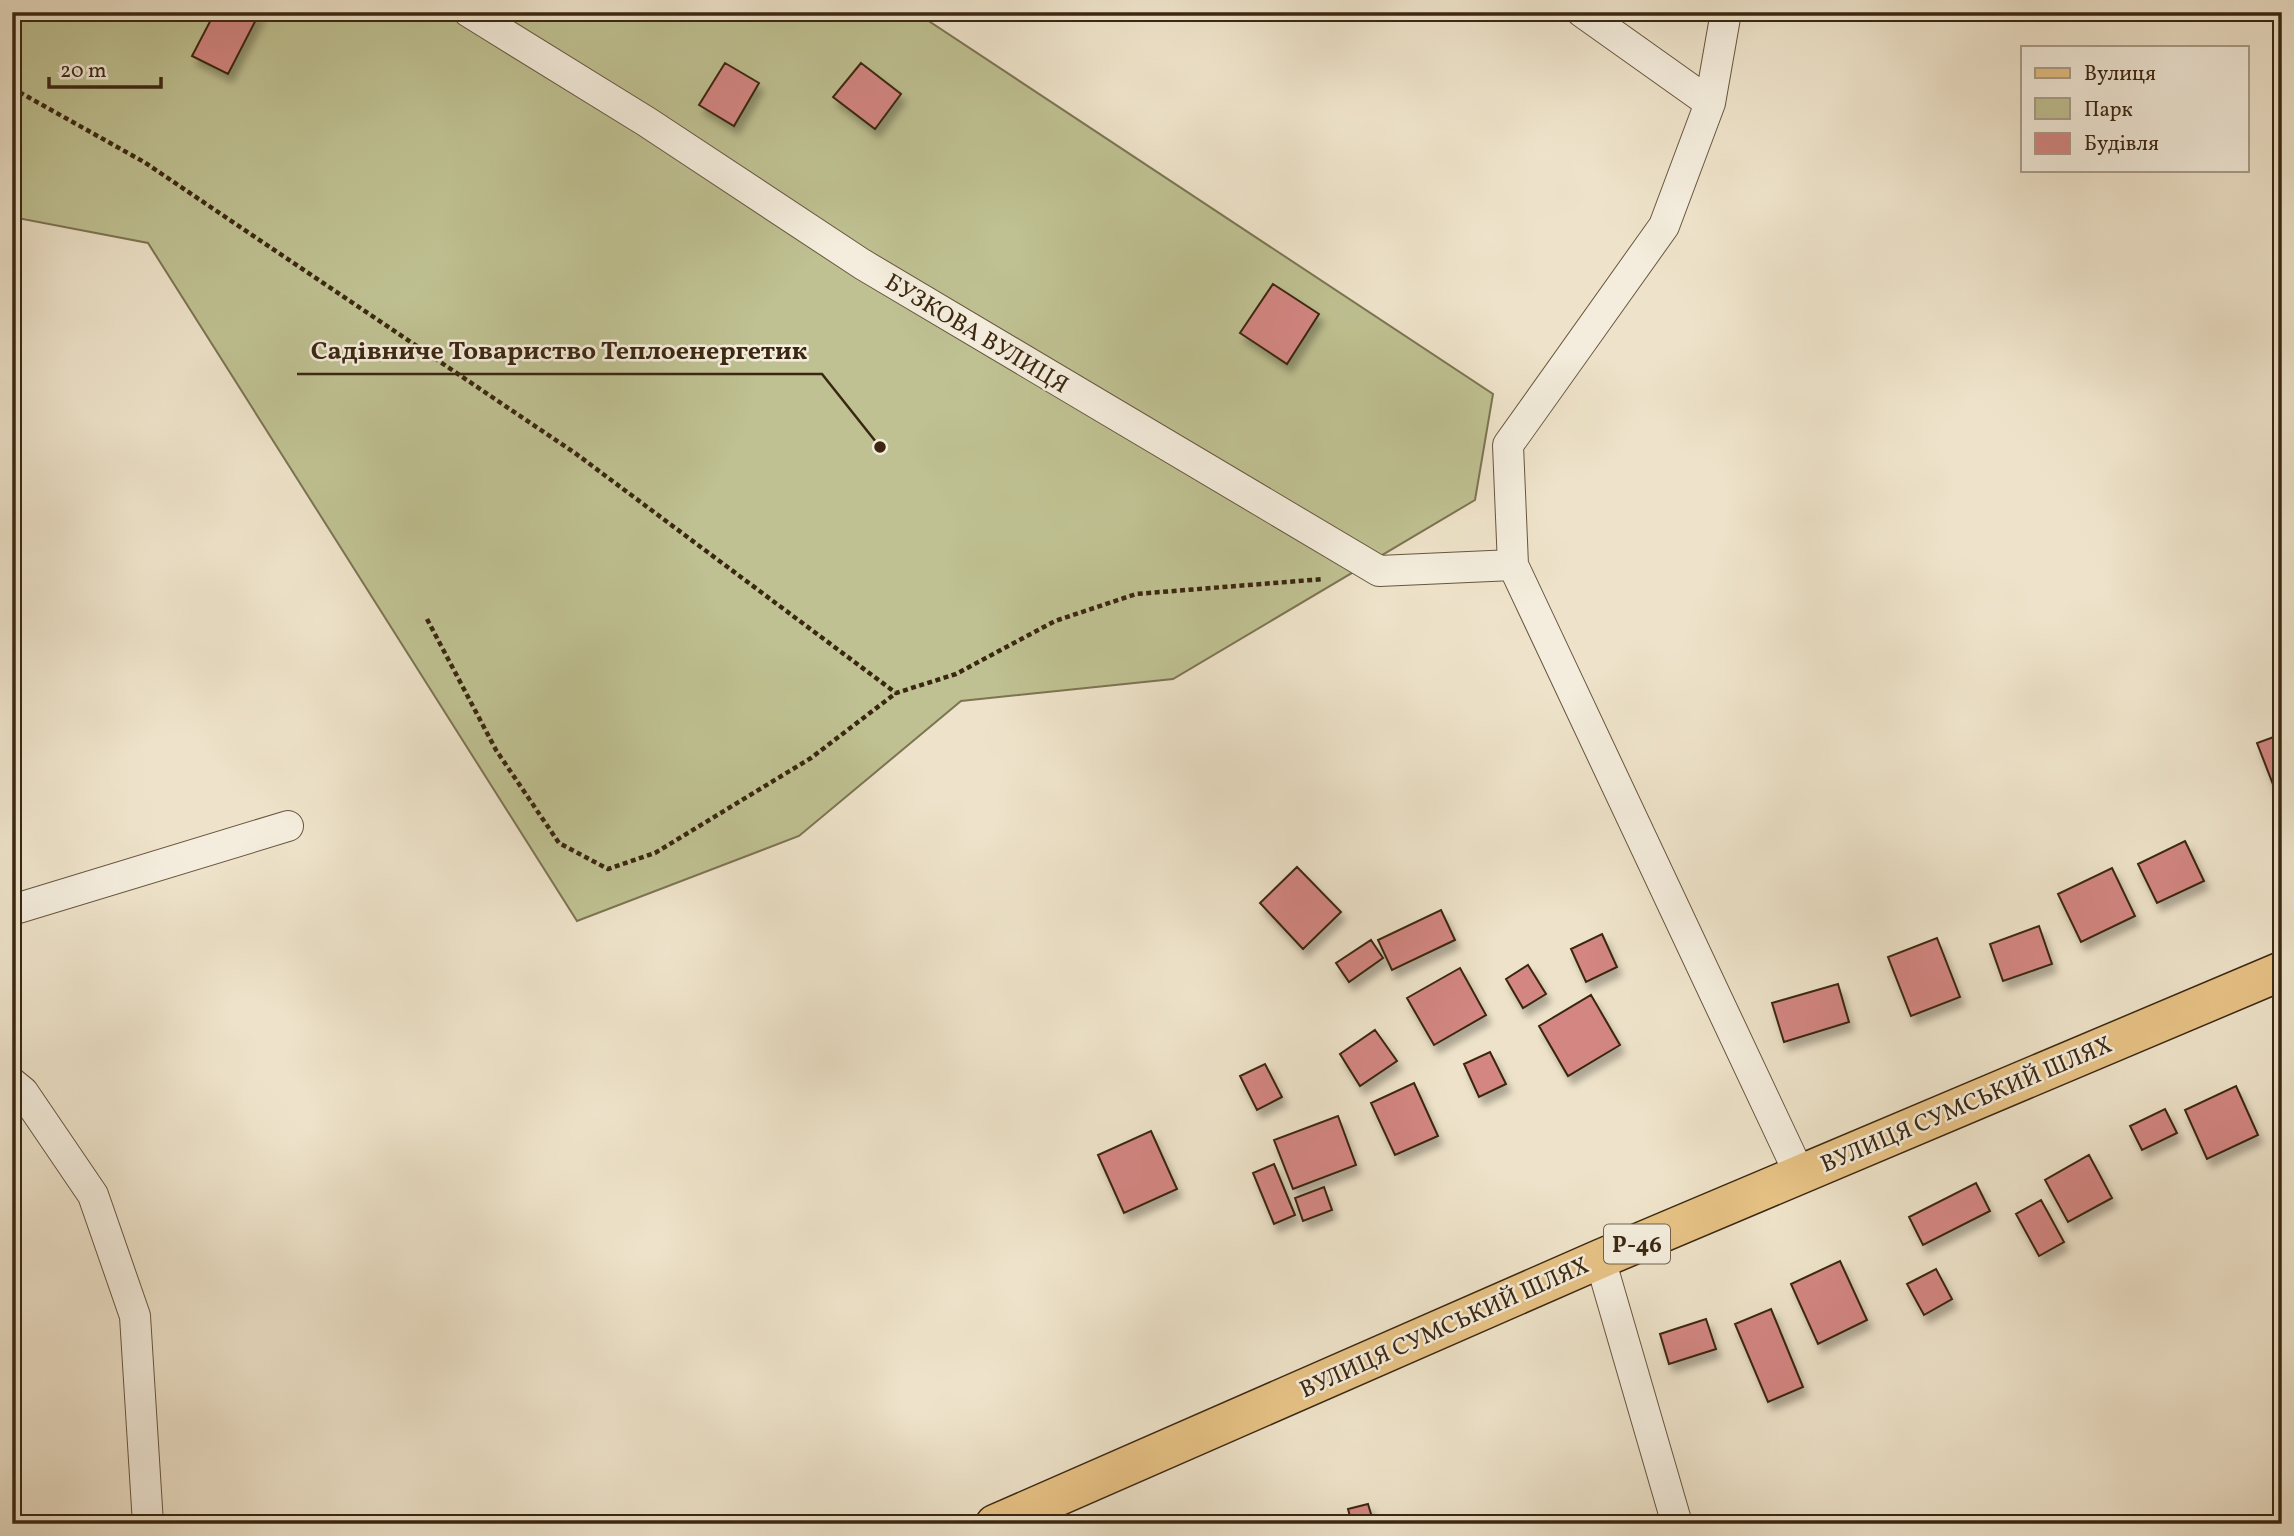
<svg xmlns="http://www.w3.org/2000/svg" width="2294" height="1536" font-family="Vollkorn,serif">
	<defs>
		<filter id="shadow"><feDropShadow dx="4.5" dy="8" stdDeviation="3.5" flood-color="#0004"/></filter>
	</defs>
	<rect width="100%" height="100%" fill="#eee3ca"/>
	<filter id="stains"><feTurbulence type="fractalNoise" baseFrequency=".00286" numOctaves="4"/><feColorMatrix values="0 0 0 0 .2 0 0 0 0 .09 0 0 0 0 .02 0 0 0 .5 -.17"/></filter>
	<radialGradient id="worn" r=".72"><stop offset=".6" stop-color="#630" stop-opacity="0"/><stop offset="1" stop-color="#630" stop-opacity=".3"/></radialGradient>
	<path fill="#bfc192" stroke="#7d7452" stroke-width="2" d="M12,12H915L1493,394L1475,500L1173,679L961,701L799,836L577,921L148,243L12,217Z"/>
	<path fill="#d38682" stroke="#3b2711" stroke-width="2" filter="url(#shadow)" d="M215,12H260L228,74L192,56Z
		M725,63L759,83L734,126L699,105Z
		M861,63L901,94L875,129L833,97Z
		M1273,284L1319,314L1287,364L1240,333Z
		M2282,734V789L2276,792L2257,743Z
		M2185,841L2204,881L2157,903L2138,864Z
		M1297,867L1341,912L1303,949L1260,903Z
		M2112,868L2135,916L2081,942L2058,894Z
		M1441,910L1455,940L1392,970L1378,940Z
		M2039,926L2052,964L2003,981L1990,944Z
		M1602,934L1617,967L1586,982L1571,949Z
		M1937,938L1960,997L1911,1016L1888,957Z
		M1371,940L1383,958L1349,982L1336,963Z
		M1528,965L1546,994L1523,1008L1506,979Z
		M1460,968L1486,1015L1434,1045L1407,998Z
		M1838,984L1849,1022L1784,1042L1772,1003Z
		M1591,995L1620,1045L1568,1076L1539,1026Z
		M1375,1030L1397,1061L1360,1086L1340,1054Z
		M1490,1052L1506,1084L1479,1097L1464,1064Z
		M1265,1064L1282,1097L1257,1110L1240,1076Z
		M1414,1083L1438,1136L1395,1155L1371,1103Z
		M2236,1086L2258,1135L2207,1159L2185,1110Z
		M2165,1109L2177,1133L2142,1150L2130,1126Z
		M1338,1116L1356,1165L1293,1189L1274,1140Z
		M1151,1131L1177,1189L1124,1213L1098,1155Z
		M2089,1155L2112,1198L2068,1222L2045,1180Z
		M1274,1164L1295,1215L1274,1224L1253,1173Z
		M1976,1183L1990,1211L1923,1245L1909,1217Z
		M1324,1187L1332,1210L1303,1221L1295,1198Z
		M2041,1200L2064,1242L2039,1256L2016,1214Z
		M1840,1261L1867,1320L1818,1344L1791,1284Z
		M1936,1269L1952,1299L1924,1315L1907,1284Z
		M1771,1309L1803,1387L1768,1402L1735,1324Z
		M1706,1319L1716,1349L1669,1364L1660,1334Z
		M1368,1504L1374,1524H1352L1348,1509Z"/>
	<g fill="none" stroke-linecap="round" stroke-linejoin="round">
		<defs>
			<path id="street" d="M469,12L647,122L862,264L1379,571L1513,565
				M1582,12L1710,103
				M1726,12L1710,103L1664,226L1508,445L1513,565L1800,1175
				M12,910L288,826
				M12,1083L23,1092L93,1195L135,1316L148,1524
				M1600,1259L1677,1524"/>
			<path id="primary" d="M995,1524L1600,1259L2282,971"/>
		</defs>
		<use href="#street" stroke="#68563f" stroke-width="32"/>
		<use href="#primary" stroke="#3b2711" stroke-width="41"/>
		<path stroke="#3b2711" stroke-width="4.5" stroke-dasharray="5 3.5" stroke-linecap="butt" d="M12,88L144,162L575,453L896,693L956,674L1055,621L1136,594L1324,579
			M427,619L496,750L559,843L608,869L655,853L811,758L896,693"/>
		<use href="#street" stroke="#f4eddd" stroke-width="30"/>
		<use href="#primary" stroke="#e7c285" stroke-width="38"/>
	</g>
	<g text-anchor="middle" stroke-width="5" stroke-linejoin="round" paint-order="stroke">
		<rect fill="#f4eddd" stroke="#72624e" stroke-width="2" x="1604" y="1224.5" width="66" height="39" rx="5"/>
		<g font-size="23" font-weight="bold" fill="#3b2711">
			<text x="1637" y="1252">Р-46</text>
		</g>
		<g font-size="24" fill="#3b2711" stroke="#f4eddd">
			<text transform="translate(977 333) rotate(31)" y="8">БУЗКОВА ВУЛИЦЯ</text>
			<text transform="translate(1966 1104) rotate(-23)" y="8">ВУЛИЦЯ СУМСЬКИЙ ШЛЯХ</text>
			<text transform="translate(1444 1327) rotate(-24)" y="8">ВУЛИЦЯ СУМСЬКИЙ ШЛЯХ</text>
		</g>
	</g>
	<path fill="none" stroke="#3b2711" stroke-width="2.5" d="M880 447L822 374H297"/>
	<circle fill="#3b2711" stroke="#f4eddd" stroke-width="2.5" cx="880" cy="447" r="7"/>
	<g font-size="26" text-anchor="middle" font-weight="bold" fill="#3b2711" stroke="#f4eddd" stroke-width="5" stroke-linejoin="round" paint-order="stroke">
		<text x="559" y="359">Садівниче Товариство Теплоенергетик</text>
	</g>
	<rect width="2294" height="1536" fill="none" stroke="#eee3ca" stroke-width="42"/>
	<rect x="14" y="14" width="2266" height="1508" fill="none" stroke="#3b2711" stroke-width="3.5"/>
	<rect x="21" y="21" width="2252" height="1494" fill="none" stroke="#3b2711" stroke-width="2"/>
	<rect x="2021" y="46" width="228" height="126" fill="#f4eddd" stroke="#aa9e8b" stroke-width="2"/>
	<rect x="2035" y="68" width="35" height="10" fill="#e7c285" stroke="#aa9e8b" stroke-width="2"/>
	<text x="2084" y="80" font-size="21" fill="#3b2711">Вулиця</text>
	<rect x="2035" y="98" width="35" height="21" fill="#bfc192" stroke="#aa9e8b" stroke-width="2"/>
	<text x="2084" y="116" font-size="21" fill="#3b2711">Парк</text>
	<rect x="2035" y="133" width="35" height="21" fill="#d38682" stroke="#aa9e8b" stroke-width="2"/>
	<text x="2084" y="150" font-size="21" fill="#3b2711">Будівля</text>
	<path d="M49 77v10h112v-10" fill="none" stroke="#3b2711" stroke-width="3.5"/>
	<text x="60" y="77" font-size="21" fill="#3b2711" stroke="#f4eddd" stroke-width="5" paint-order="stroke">20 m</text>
	<rect width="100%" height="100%" filter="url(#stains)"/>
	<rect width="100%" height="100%" fill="url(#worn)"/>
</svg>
